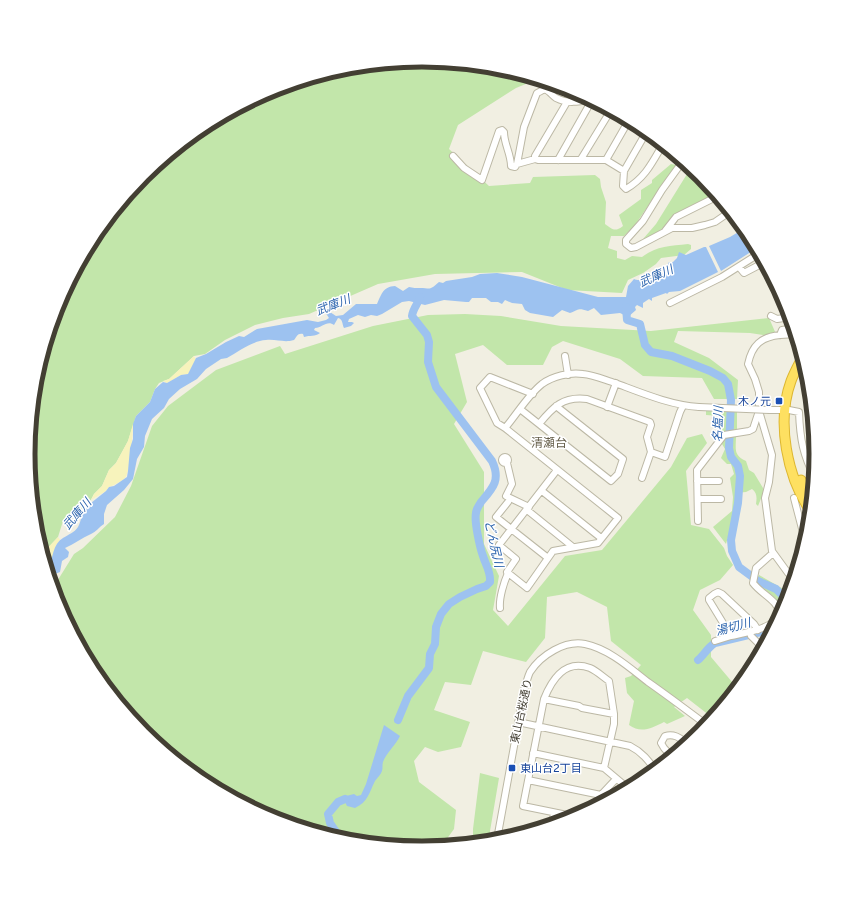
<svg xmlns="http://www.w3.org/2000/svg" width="845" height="909" font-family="Overpass,'Noto Sans JP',sans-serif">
	<rect width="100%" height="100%" fill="#f1efe2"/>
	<path fill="#c2e6aa" d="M423,60L500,68L538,79L516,88L458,125L449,149L489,186L530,183L533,177L595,175L600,179L601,187L606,202L605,224C613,230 615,232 623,226L619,215L641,199V190L652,183V180L671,164L676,165L635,225L624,236H611L608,248L617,251V258L625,260L632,256L642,257C656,246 670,246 688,244L691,245V249L684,255L661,258L656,264L643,273L628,280L622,293L567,290L522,272L435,274L378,284L309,314L283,318L255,325L225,340L205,354L194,356L169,379L159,383L155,389L150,402L136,416L128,441L116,463L109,470L102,486L94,494L88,505L65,518L63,521L58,537L42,554L36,531L28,454L36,377L58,303L95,235L144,175L204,126L272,90L346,68Z
		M695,171L702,176L716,193L674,218L657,233L643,239L656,224L687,174L690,176Z
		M465,314L501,316L561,326L651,331L769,318L776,334L763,335L750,333L678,331L674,342L709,358L738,380L737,399H714L702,378L643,376L620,359L563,341L552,347L543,365H507L483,345L455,354L467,402L454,424L484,472V544L499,576L493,610L508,626L565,556L602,550L671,467L687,438L702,434L707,443L686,471L691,525L709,529L724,548L727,556L733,565L720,580L700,590L693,610L711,635V657L738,689L714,719L687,698L674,707L685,716L667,724L664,722C652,728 641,734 629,725L634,701L627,693L625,678L631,676L641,665L611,641L607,607L577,592L547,597L545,638L526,662L483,651L471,685L445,682L434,710L470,722L461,747L438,752L425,747L414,761L419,782L456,810L454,829L441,847L422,849L364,843L365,839L359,843L345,841L271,819L203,782L143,733L94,673L58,605L53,590L56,583L74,554L83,548L115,517L131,486L152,426L168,406L216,370L280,346L285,354L373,326L428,315Z
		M706,411L737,412V430L725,432L719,430L721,416L706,415Z
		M725,436H736C736,449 733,455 746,461L749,470L754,473L763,488L764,491L758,506L756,504C757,497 757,493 752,489L746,492L736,493L731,527L726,544L713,527L732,511L733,497L730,478L734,474L731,464H727L721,458L725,449L722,444Z
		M759,575L787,591L792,589L784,610L775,598L757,583Z
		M480,773L499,778L490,831V842L473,844V829Z"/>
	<path fill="#f7f3bc" d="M194,356L196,360L188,374L181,375L167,383L163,381L169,379Z
		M133,424C133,432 130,474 125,478C122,481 113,486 109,487L106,491L91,500L94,494L102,486L109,470L116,463L128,441Z
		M58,537L60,540L56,545L50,569L47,571L42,554Z"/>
	<path fill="#9dc2f0" d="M745,228L751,236L757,248L721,271L709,246L730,237Z
		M704,247H706L718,272L680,291L669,292L667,294L666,293L652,298V301L649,299L643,303V308L637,305L635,307L636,310L628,317L620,313L601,315L594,308L588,311C578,308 580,309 570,313L562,310L553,317L530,313L525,310L522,304L512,303L505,300L502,304L498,302H491L486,298H472L469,302H466L444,300L425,305L409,301L402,302L382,314L377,316L371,315L365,317L358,315L349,319L348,322H352L354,323L351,326L344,328C342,324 343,319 338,318L334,325C327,320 322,328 315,328L314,330L320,333C315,337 310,335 304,337L303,334C297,333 297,337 294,340C284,343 277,339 266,340C252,341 239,351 227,358L221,359L206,369L197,379L180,389L169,399L164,408L152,419L145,436L144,447L137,459L133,479L124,490L107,505L104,514V524C99,527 96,532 91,534C82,538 74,544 65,548L69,552L68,557L62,561L60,572L55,574L56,583L53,590L47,571L50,569C52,558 53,544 63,538C69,534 74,533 78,527C82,520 81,512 86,507L106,491L109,487L114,486L127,477L128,471L130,448L133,439V424L136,416L150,402L155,389L163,382L167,383L181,375L188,374L196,358L206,354L226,342L239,336L244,337L257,329L307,320L318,322L326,320L329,318L325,312L327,310L336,316L343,315L356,304H377C382,293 383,287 395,286L403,291L409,287C413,288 416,288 420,288C431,288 429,291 439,282L443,283L446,281L472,277L480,274L497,273L522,277L598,297H626L628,286L634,279C639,282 656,278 660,273H665V271L662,270L667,266L669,262H673L677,258L679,252L686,255Z
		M384,725L400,736C396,745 386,753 383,762C382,765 383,768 382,771C380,776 377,778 375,781C369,793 368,802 355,808L347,806L345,802L346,796L354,794L357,796L361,795L366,784Z"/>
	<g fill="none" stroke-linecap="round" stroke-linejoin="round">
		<path stroke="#9dc2f0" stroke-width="8" d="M626,307L627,320L640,324L645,345L651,352L672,356L710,371L723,378L728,384L731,400L729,448L731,457L738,466L740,476L738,503L731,540L732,551L739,567L758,581L776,589L788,601
			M698,660C704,655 708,647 715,643L766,631L777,623
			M398,720L408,696L429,668L430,654L435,644L436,627L441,614L449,604L460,597L477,589L486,586L490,582C491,572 486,566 483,556C480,548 474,521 476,513C476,509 479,506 481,502C493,488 501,480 492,461L436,387L428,362L429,342L427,335L412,316C413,308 418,304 420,297
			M341,839L330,823L328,814L338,802L345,799"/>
		<defs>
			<path id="minor" d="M567,102L535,156V159L538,160H606L624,171L647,131
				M645,133L661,143
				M453,156L464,168L482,180L499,131L502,130L504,132C504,144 511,154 511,166L515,167L517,164L524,127L537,93C540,92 543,89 546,90C549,91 553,96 556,98C568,104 578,102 590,99
				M581,159L611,110
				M558,160L592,100
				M606,160L629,120
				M683,161L662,190L643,221L626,240V244L631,248L636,247L672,228H692L705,225L715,222L731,211
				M517,164L535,159
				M624,171L623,186L626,189C645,178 652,163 663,144
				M665,231L676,217L718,196
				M739,267L744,273L765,262
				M670,303L722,277L760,253
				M771,316L777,319L791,317
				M780,335L782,330L794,328
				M565,356L568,375
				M533,394L490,377L480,388L497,423L505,428L618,518L598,543L553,551L527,588L507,572L516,559L499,545L557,470
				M607,407L616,383
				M520,409L611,481L618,474L623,459L556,406
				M770,410H789L799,412C800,439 803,455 815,478
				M539,424C553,407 563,396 587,399L650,422L651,425L647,437L651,452L665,457L680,412L683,406
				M505,428C517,414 528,395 542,384C553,376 570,372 583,374C594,375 605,380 615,383C642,393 670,405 699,407
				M502 460a3 3 0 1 1 6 0a3 3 0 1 1-6 0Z
				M507,463L512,484L506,496L529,507
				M642,478L651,452
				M697,481H719
				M542,491L601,538
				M794,498L806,544
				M698,499H721
				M508,502L496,517L548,558
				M527,510L573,547
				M698,521L697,470L724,435L749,431L753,429L759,411
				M773,553L756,568L753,583C762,595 777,599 781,615
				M795,579L788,573L772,551L765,498L769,482L772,455L759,411V392L755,379L748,364C752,345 761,337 780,335C786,334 791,335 796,334
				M500,608C499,598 504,582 508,573
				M758,630L754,624L722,594L718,592L714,594L709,598V600L731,636C749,632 768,630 781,615
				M750,632L751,636L761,646L766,645
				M715,641L731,636
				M544,699L579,706L582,708L614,714
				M518,722L630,746C642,752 648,760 656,771
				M533,753L604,768
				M672,757L664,748L661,743L665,736C675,733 681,739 688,744
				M528,780L601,795L616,779
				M577,817L523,806L544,699C552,679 565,659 590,668C597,671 603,677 609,681L614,714V724L604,768L629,789
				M552,826L554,813
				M498,834L516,837
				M498,842V834L525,686C527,681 528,676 530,672C541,655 565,640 585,644C609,649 630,668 648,682C668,696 688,711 708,726"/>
			<path id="highway" d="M803,356C799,364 794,373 791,381C776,422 787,477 811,512
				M801,480L812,500"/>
		</defs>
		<use href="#minor" stroke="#bcb8a5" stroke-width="8"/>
		<use href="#highway" stroke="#ddb731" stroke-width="11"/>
		<use href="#minor" stroke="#fff" stroke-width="6"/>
		<use href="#highway" stroke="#fee061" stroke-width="9"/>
		<defs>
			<path id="minor-bridge" d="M699,407L770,410"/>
		</defs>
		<use href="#minor-bridge" stroke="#bcb8a5" stroke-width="8" stroke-linecap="butt"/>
		<use href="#minor-bridge" stroke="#fff" stroke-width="6"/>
	</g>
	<g fill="#1a4fb4" stroke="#fff" stroke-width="1.5">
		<rect x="775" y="397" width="8" height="8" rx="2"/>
		<rect x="508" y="764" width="8" height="8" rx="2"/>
	</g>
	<g text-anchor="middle" stroke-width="3" stroke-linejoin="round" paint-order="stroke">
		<g font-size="11" fill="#164399" stroke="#fff" text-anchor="end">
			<text x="771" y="405">木ノ元</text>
			<text x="520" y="772" text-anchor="start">東山台2丁目</text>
		</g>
		<g font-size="11" fill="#433f33" stroke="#fff">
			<text transform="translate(521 711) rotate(-78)" y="4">東山台桜通り</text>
		</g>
		<g font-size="12" font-style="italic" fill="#2d65ae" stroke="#fff">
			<text transform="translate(656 276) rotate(-24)" y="4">武庫川</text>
			<text transform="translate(333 305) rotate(-21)" y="4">武庫川</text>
			<text transform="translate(718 424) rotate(-88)" y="4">名塩川</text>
			<text transform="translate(77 514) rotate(-49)" y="4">武庫川</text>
			<text transform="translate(494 544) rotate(77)" y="4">どん尻川</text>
			<text transform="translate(733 627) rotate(-15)" y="4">湯切川</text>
		</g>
		<g font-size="12" fill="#655e4a" stroke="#fff">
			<text x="549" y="447">清瀬台</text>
		</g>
	</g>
	<path d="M0 0H845V909H0ZM35 454a387 387 0 1 1 774 0a387 387 0 1 1-774 0Z" fill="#fff" fill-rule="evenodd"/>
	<path fill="none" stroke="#433f33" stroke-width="5" d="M35 454a387 387 0 1 1 774 0a387 387 0 1 1-774 0Z"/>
</svg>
